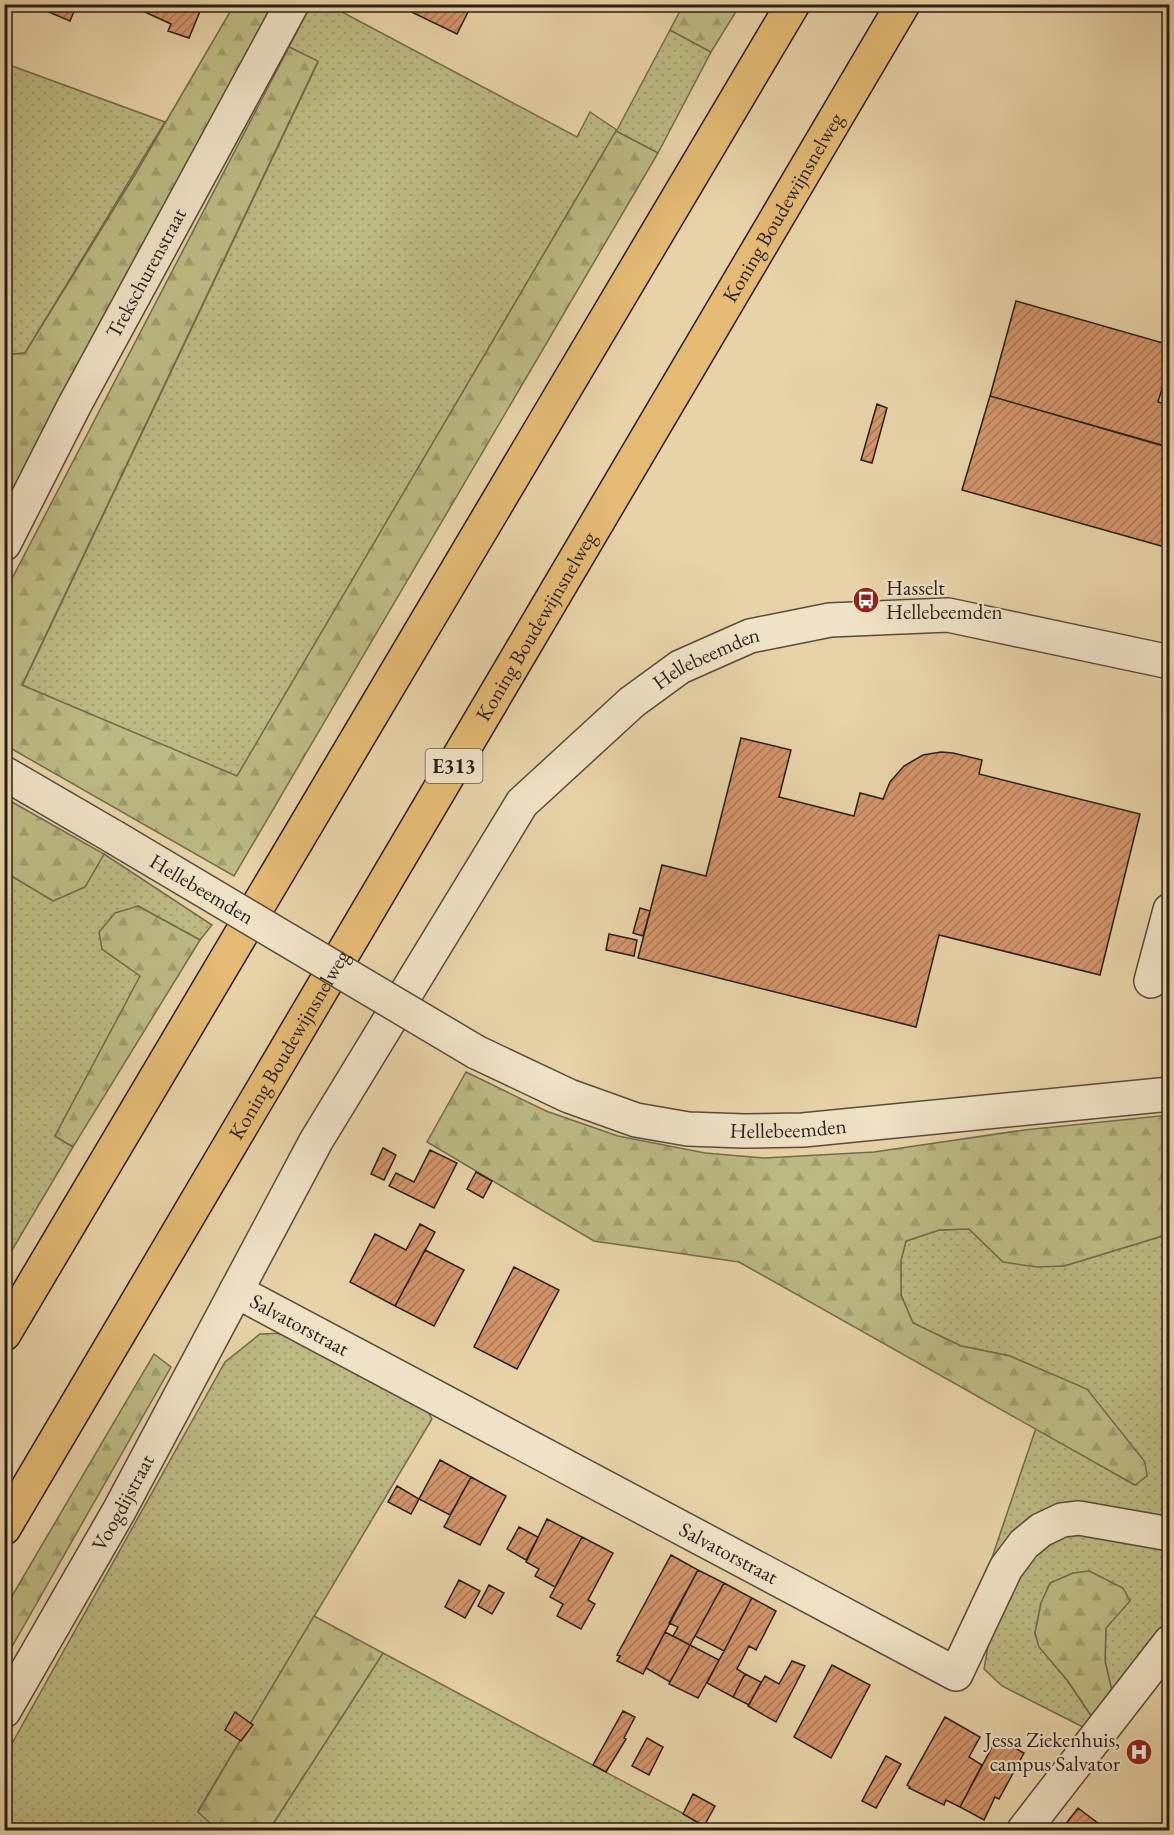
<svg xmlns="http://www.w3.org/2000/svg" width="1174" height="1835" font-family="'EB Garamond',serif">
	<defs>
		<pattern id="grass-dots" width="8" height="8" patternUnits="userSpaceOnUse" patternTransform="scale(1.5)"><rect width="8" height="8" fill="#bdba83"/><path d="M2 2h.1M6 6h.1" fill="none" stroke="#a29f70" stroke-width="1.8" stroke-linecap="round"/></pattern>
		<pattern id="forest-firs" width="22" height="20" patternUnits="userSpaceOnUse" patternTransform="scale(1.5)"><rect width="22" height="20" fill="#bdba83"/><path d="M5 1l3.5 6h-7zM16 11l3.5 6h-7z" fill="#a29f70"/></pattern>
		<pattern id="building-hatch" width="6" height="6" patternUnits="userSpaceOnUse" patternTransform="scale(1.5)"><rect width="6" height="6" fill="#d4956b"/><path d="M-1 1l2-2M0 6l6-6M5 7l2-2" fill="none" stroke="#ac7957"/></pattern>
	</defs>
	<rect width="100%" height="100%" fill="#e8d3a8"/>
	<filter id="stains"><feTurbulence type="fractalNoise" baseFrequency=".00333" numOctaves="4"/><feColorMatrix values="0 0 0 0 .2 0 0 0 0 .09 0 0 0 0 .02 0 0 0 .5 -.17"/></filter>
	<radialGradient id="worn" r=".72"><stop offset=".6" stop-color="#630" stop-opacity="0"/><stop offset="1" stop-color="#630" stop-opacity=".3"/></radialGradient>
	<path fill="url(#grass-dots)" stroke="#726c4c" stroke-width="1.5" d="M311,5H329L577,137L590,112L617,130L670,30L711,52L658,153L616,131L237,777L22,686L318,62L289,47Z
		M4,63L165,122L25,353L5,355Z
		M104,854L212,925L200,940L138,906L102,949L141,976L55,1136L73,1147L5,1262V872L53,901L85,887Z
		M969,1229L1003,1262L1064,1266L1169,1234V1518L1081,1507L981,1590L1036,1428L1135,1485L1010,1356L961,1346L913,1323L901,1295V1260L906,1241L939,1230Z
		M287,1333L422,1401L432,1419L198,1811L218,1830H5V1756L225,1362L260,1334Z
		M1072,1531L1169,1549V1618L1112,1691L1105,1661L1106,1628L1115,1616L1123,1589L1089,1571L1041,1603L1035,1633L1039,1646L1067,1680L1092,1717L1083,1727L1002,1686L984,1669L988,1646L998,1614L1031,1552Z
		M383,1653L714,1830H269Z"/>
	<path fill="url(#forest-firs)" stroke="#726c4c" stroke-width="1.5" d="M234,5H272L173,190L5,516V355L25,353L136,173Z
		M683,5V4L740,5L711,52L670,30Z
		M289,47L318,61L22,685L237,776L616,131L658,153L234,876L5,745V592Z
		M5,798L104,854L85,887L53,901L5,872Z
		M138,906L200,940L73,1147L55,1136L140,976L102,949L99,932L115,913Z
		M466,1072L546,1111L618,1136L705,1153L764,1158L874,1152L1024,1130L1169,1115V1234L1064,1266L1037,1267L1003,1262L969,1229L939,1230L906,1241L901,1260V1295L913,1323L961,1346L1010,1356L1087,1389L1145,1462L1147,1476L1135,1485L739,1262L594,1241L427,1142Z
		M154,1354L171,1367L5,1659V1608Z
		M1089,1571L1123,1588L1130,1601L1106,1628L1105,1661L1112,1691L1092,1717L1067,1680L1039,1647L1035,1633L1041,1603L1050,1583L1073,1573Z
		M314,1616L383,1653L269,1830H218L198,1812Z"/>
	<path fill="url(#building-hatch)" stroke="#281e16" stroke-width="1.5" d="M30,4H77L70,21Z
		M148,4H203L189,38L168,31L171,24L145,12Z
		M395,4H472L457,34Z
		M1016,301L1170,345V362L1158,402L1170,405L1169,447L990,396Z
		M990,396L1170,448V532L1165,547L962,490Z
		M877,404L887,408L872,463L861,460Z
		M741,738L791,750L779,797L854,816L860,793L883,799L890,782L904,766L923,755L941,752L953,753L982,760L979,774L1140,814L1100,975L939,935L916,1027L638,958L662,865L706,876Z
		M640,908L650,911L643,936L633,933Z
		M609,934L637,940L634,956L606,950Z
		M383,1148L396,1155L384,1180L371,1174Z
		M430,1150L457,1163L434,1208L389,1186L396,1173L414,1182Z
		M476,1172L492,1181L483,1198L467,1189Z
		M420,1224L435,1232L395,1306L350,1282L375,1234L406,1250Z
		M425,1250L464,1270L434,1326L395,1306Z
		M514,1267L559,1290L517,1369L474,1347Z
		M440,1460L471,1477L450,1515L419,1499Z
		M471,1477L506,1496L480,1545L444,1527Z
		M397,1486L419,1499L411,1514L388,1502Z
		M547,1519L582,1537L555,1587L535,1576L539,1569L526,1562Z
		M519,1527L538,1537L526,1560L507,1549Z
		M582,1537L613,1553L588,1600L595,1604L581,1629L557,1616L563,1604L550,1597Z
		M671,1555L698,1570L643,1674L617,1661L620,1656L617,1655Z
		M698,1570L724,1583L690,1645L673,1636L678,1627L669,1623Z
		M459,1580L480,1591L465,1618L445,1607Z
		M724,1583L752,1598L724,1651L695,1636Z
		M489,1585L504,1593L492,1614L478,1606Z
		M752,1598L776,1611L756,1650L749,1646L737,1669L745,1674L733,1697L707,1683Z
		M665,1632L690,1645L670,1682L646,1668Z
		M690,1645L719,1660L698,1698L669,1684Z
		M792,1661L805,1666L776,1722L748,1706L765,1676L779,1684Z
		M832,1665L870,1685L831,1758L794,1737Z
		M745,1674L761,1682L749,1705L733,1697Z
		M623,1711L635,1717L624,1738L626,1739L606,1772L593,1765Z
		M235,1712L253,1725L241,1741L225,1730Z
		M945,1717L980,1737L969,1757L982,1765L960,1807L946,1800L944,1805L909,1788L910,1787L907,1785Z
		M647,1738L663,1747L649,1775L632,1766Z
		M997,1738L1024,1753L999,1799L995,1797L984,1820L960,1807Z
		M886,1756L901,1764L876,1808L862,1801Z
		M693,1794L715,1806L704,1826L683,1814Z
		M1078,1808L1107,1830H1061Z"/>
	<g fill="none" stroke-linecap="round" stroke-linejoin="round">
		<defs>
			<g id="minor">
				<path id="s1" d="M4,544L74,406L292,4"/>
				<path d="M4,773L114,837"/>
				<path d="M1151,981L1170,910"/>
				<path id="s2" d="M476,1052L569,1096L636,1120L688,1129L744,1131L803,1130L1170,1094"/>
				<path id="s3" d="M236,1291L956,1674L1006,1568L1024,1544L1041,1530L1062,1520L1079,1518L1170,1534"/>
				<path id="s4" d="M4,1711L119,1511L316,1141L522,803L632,702L680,667L750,636L830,620L948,615L1170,662"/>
				<path d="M1024,1830L1170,1642"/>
			</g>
			<g id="highway">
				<path d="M4,1334L793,4"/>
				<path id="s5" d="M4,1528L903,4"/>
			</g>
		</defs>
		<use href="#minor" stroke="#584b3a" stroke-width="36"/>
		<use href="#highway" stroke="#281e16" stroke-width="36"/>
		<use href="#minor" stroke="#f0e2c6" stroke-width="33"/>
		<use href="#highway" stroke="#e4ba74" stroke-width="33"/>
		<defs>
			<g id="minor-bridge">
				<path id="s6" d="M114,837L476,1052"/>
			</g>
		</defs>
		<use href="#minor-bridge" stroke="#584b3a" stroke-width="36" stroke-linecap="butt"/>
		<use href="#minor-bridge" stroke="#f0e2c6" stroke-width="33"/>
	</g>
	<defs>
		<symbol id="bus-disc" viewBox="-11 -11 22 22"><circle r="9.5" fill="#8f2418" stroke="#f0e2c6"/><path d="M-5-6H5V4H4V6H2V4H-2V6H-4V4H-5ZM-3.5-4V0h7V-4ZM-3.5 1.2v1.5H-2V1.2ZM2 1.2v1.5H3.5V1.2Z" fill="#fff"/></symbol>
		<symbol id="hospital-disc" viewBox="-11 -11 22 22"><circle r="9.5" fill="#8f2418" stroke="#f0e2c6"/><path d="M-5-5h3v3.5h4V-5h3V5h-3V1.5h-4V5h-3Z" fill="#fff"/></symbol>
	</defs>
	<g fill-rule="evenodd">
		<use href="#bus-disc" x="851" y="585" width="30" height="30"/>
		<use href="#hospital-disc" x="1124" y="1737" width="30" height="30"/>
	</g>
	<g text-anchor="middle" stroke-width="4.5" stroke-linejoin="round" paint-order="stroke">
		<rect fill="#f0e2c6" stroke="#64594b" stroke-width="1.5" x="425.5" y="749" width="57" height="34" rx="4.5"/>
		<g font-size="20" font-weight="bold" fill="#281e16">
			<text x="454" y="773">E313</text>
		</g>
		<g font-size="21" fill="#281e16" stroke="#f0e2c6">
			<text dy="7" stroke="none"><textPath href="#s5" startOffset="1533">Koning Boudewijnsnelweg</textPath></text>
			<text dy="7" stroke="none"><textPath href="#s1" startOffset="306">Trekschurenstraat</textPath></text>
			<text dy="7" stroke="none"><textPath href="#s5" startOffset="1047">Koning Boudewijnsnelweg</textPath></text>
			<text dy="7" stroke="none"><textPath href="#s4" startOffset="1282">Hellebeemden</textPath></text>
			<text dy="7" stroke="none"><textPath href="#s6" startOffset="102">Hellebeemden</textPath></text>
			<text dy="7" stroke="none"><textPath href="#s5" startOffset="561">Koning Boudewijnsnelweg</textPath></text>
			<text dy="7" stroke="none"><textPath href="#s2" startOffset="327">Hellebeemden</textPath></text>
			<text dy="7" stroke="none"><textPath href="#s3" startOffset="72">Salvatorstraat</textPath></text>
			<text dy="7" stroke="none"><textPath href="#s4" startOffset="240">Voogdijstraat</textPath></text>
			<text dy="7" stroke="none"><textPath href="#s3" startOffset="558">Salvatorstraat</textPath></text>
		</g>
		<g font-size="21" fill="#281e16" stroke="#f0e2c6" text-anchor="start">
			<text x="886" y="595">Hasselt<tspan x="886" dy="24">Hellebeemden</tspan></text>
			<text x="1120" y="1747" text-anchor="end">Jessa Ziekenhuis,<tspan x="1120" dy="24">campus Salvator</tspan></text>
		</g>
	</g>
	<rect width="1174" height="1835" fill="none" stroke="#e8d3a8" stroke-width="24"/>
	<rect x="6" y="6" width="1162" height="1823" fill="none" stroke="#281e16" stroke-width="3"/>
	<rect x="12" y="12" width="1150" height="1811" fill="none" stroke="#281e16" stroke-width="1.5"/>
	<rect width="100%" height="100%" filter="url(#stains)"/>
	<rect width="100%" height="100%" fill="url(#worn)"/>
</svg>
